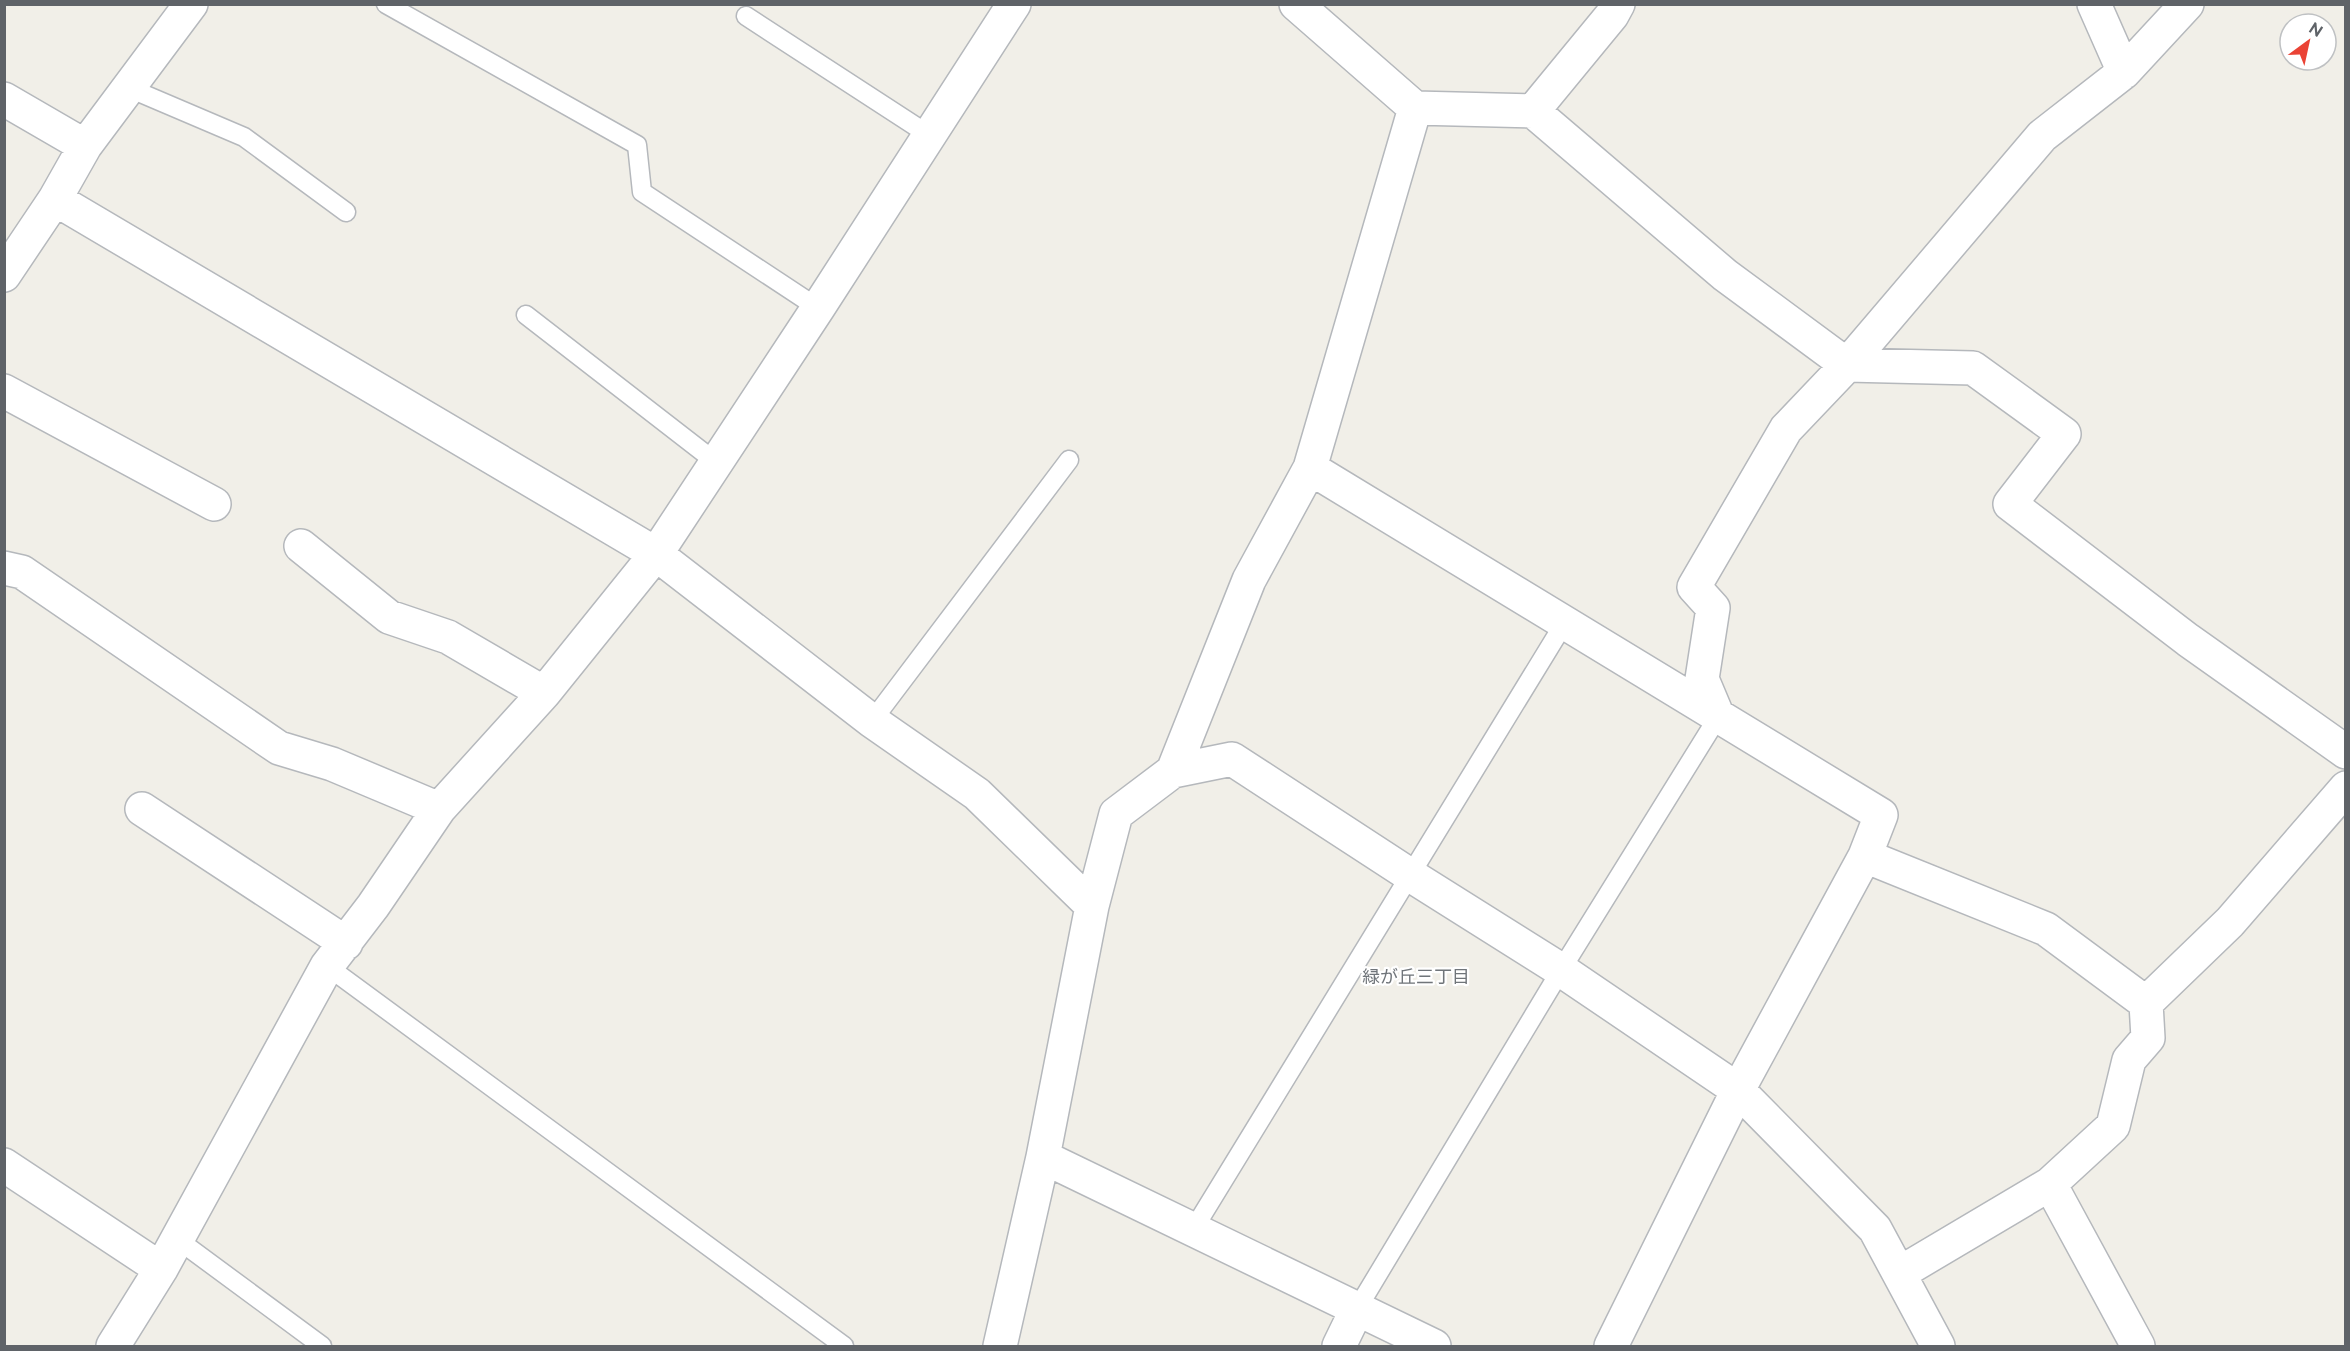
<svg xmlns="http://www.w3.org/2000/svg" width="2350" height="1351" font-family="Raleway,'Noto Sans JP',sans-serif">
	<rect width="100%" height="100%" fill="#f1efe8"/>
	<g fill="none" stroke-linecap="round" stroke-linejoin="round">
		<defs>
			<path id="service" d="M386,4L637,145L642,192L818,308
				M746,16L929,135
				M129,88L244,137L346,212
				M526,315L717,463
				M872,721L1069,460
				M327,966L844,1346
				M1193,1230L1565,622
				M177,1239L322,1346
				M1357,1309L1561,970L1718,717"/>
			<path id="minor" d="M1296,4L1415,108L1533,111L1612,15L1618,4
				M2094,4L2124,72
				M4,99L85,146
				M1533,111L1725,275L1847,365L1973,368L2064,434L2010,504L2188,640L2346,752
				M55,199L656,554L872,721L977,794L1092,906
				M4,275L55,199L85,146L191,4
				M4,391L214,504
				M1310,468L1881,815L1865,856L1738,1090L1611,1346
				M301,546L389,617L448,637L544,693
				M4,568L22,572L279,748L332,764L439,809
				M1718,717L1702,679L1713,608L1694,587L1786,429L1847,365L2042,136L2124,72L2187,4
				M1173,771L1249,580L1310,468L1415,108
				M142,809L346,943
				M1865,856L2046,929L2146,1003
				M1043,1157L1434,1346
				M4,1165L161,1269
				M2050,1184L2138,1346
				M1900,1273L2050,1184L2113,1126L2129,1060L2148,1038L2146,1003L2230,922L2346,788
				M113,1346L161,1269L327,966L373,906L439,809L544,693L656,554L818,308L1014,4
				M1000,1346L1043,1157L1092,906L1116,814L1173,771L1232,759L1410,875L1561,970L1738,1090L1875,1229L1938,1346
				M1339,1346L1357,1309"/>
		</defs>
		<use href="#service" stroke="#b5b8bc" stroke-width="21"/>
		<use href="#minor" stroke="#b5b8bc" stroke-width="36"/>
		<use href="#service" stroke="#fff" stroke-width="18"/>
		<use href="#minor" stroke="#fff" stroke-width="33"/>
	</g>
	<g text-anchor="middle" stroke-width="4.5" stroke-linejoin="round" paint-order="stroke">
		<g font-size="18" fill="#70757a" stroke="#fff">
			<text x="1416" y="983">緑が丘三丁目</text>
		</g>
	</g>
	<rect width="2350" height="1351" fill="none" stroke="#5f6368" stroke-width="12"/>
	<g transform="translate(2308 42) rotate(33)"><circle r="28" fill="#ffffff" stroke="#bfc1c3" stroke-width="1.5"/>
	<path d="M0-4.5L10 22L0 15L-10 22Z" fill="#ea4335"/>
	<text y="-9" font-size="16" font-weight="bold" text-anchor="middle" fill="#5f6368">N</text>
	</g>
</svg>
